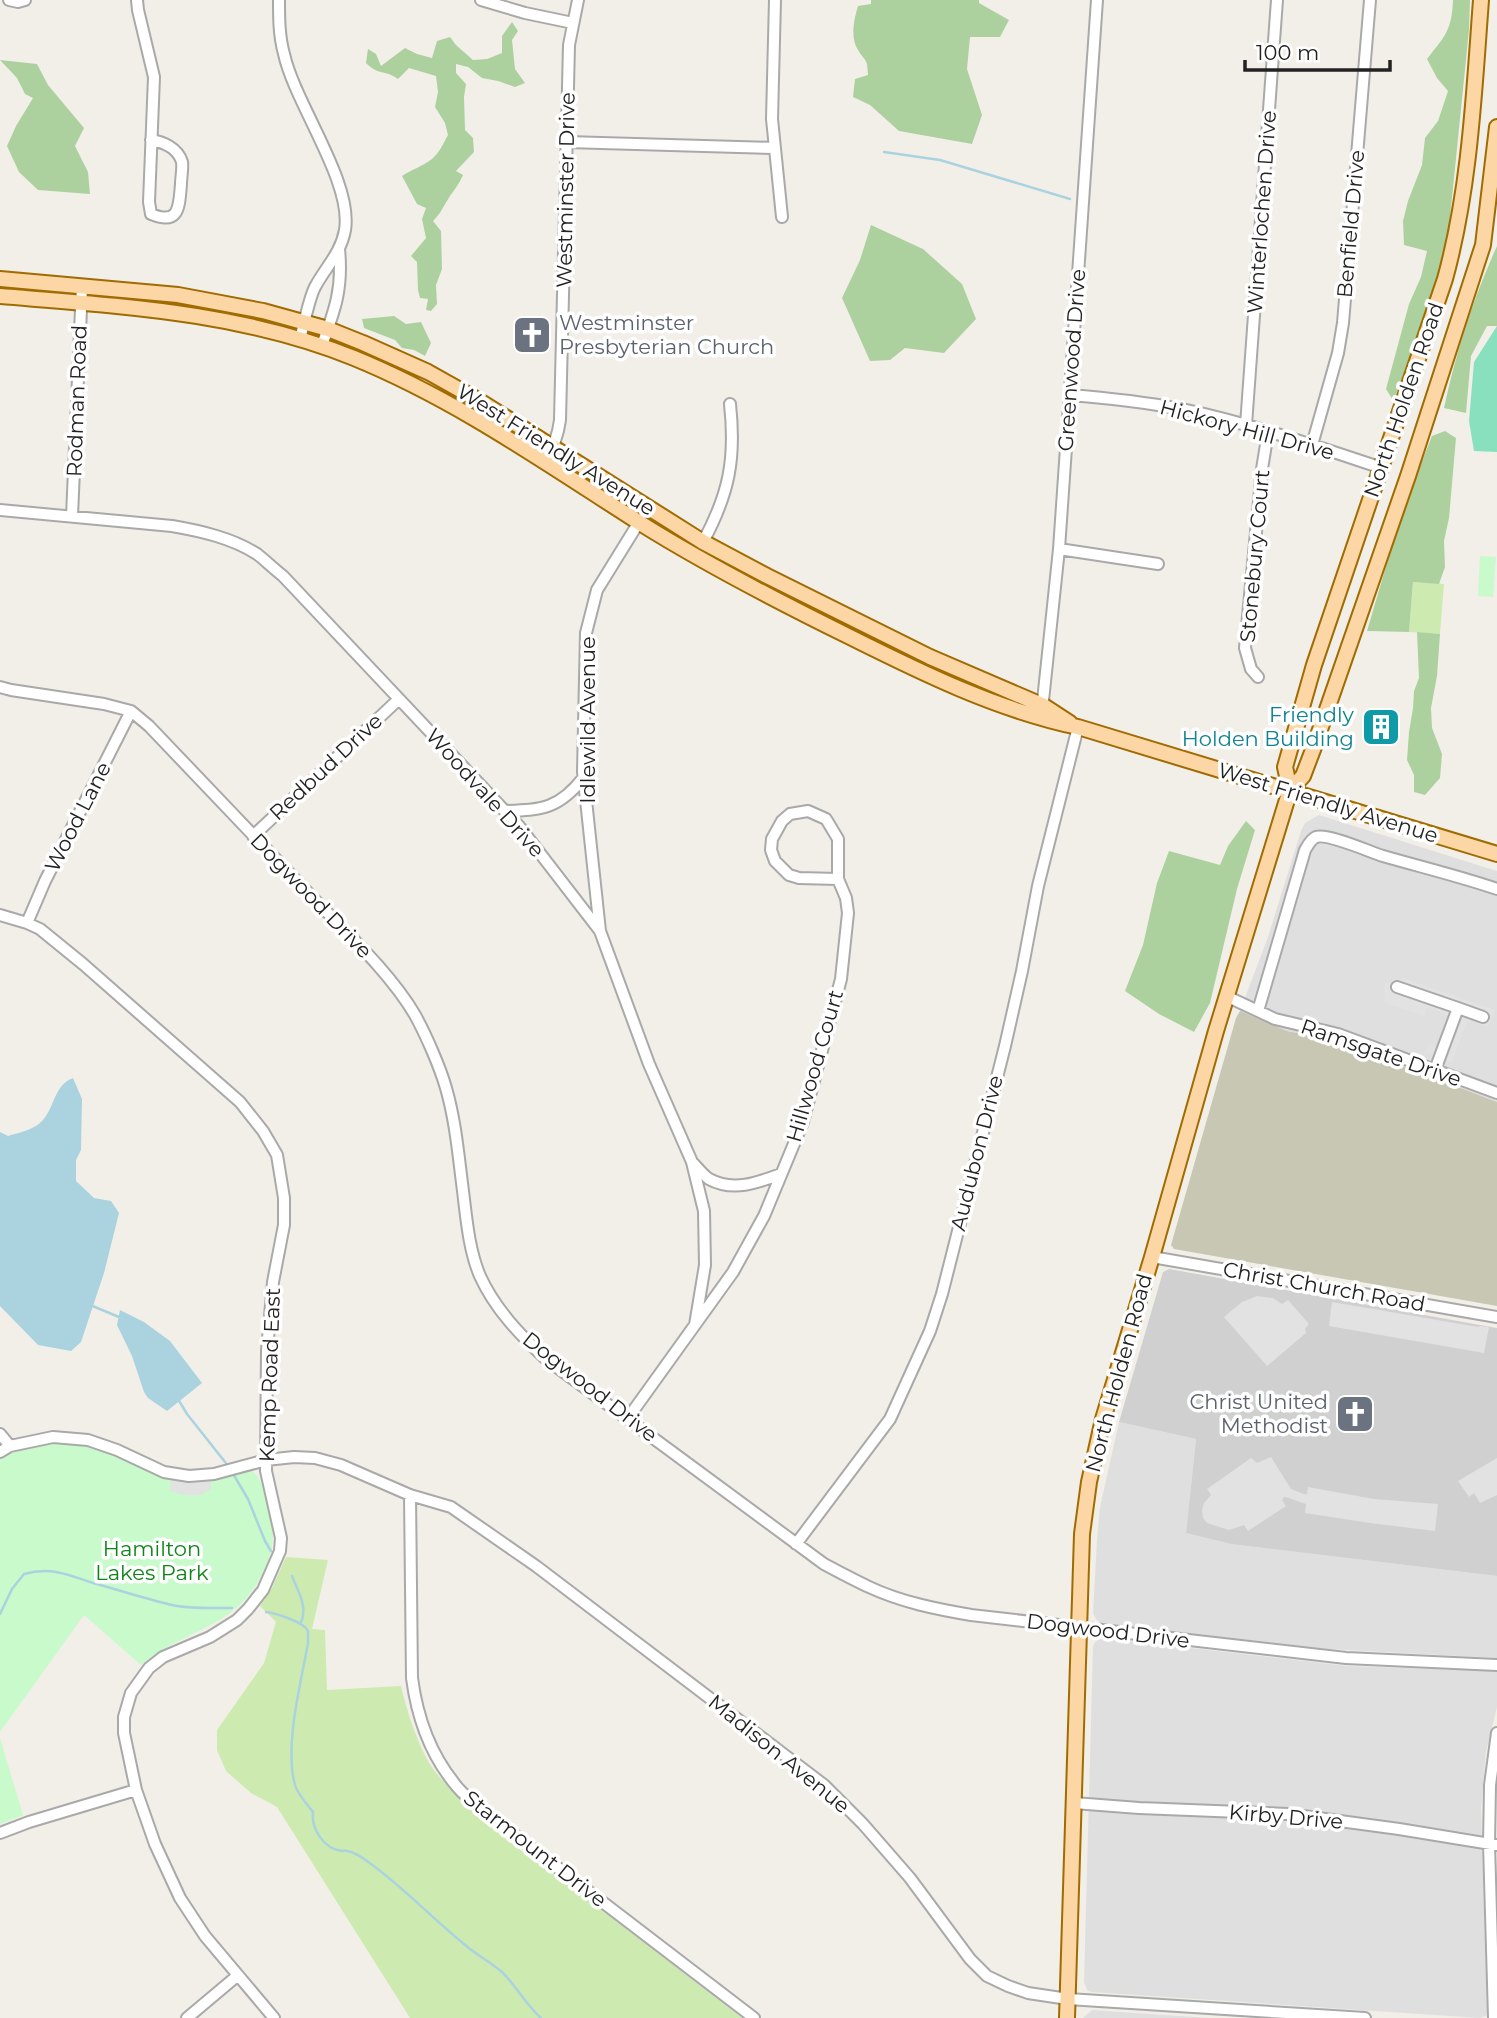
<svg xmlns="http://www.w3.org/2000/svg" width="1497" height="2018" font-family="Montserrat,sans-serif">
	<rect width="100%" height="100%" fill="#f2efe9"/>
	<path fill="#e0dfdf" d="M1319,815L1497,871V1102L1339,1041L1287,1031L1240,1011L1268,937L1301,831L1305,823Z
		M1119,1422L1196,1439L1186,1533L1231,1544L1497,1576V1658L1327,1649L1101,1623L1096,1619L1093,1613L1097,1540L1100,1507Z
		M1102,1638L1348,1666L1497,1671V1707L1486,1752L1481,1808L1487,2013L1486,2016L1480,2018L1091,1992L1087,1990L1084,1982L1093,1646L1096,1641Z
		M1092,2010L1209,2018H1083Z"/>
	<path fill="#d0d0d0" d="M1169,1269L1497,1328V1576L1231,1544L1186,1533L1196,1439L1119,1422L1163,1272Z"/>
	<path fill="#c7c7b4" d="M1240,1011L1287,1031L1339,1041L1497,1102V1306L1174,1249L1171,1245L1236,1018Z"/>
	<path fill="#cdebb0" d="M1413,582L1444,584L1440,634L1409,632Z
		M286,1557L328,1560L312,1629L325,1630L327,1690L401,1686C406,1709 420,1752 434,1770C470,1817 529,1856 576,1891C632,1933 687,1975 742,2018H410L277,1807L251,1793L226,1771L217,1750V1730L264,1663L276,1622L260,1606L272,1588Z"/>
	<path fill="#add19e" d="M871,0H979V3L1009,20L1000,37H970L967,69L982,115L972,144L899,131L870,105L853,97L855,79L868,75C867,58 867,64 858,50C850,38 854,19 858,6L871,4Z
		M1453,0H1470L1469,30L1447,247L1406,373L1393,400L1386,389L1409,304L1421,277L1427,251L1404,245L1403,221L1408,201L1422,165L1425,138L1438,121L1448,91L1437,78L1427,59C1445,36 1452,30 1453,0Z
		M512,22L518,31L512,40L515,69L525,83L515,87L498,81L482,78L468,67L456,64V73L466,84L464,97L465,130L473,138L474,152L456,171L463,175C459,185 452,192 447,201C442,209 440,214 433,221L441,231L442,269L436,285L437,304L431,311L426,310L428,299L420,298L418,290L417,262L411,256L426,238L422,219L426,208L417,204L402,176C411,170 423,166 432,159C439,153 443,144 448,135L445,123L435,107L438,92L436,76L409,68L398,79C384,69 379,76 366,63L368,49L376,54L381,66L405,48L417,54L432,58L437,41L450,37L456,45L473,60L487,59L502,53V36Z
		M0,60L37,64L48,85L84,128L75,146L88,172L90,194L38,190L19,172L7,146L16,126L33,98L25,94L17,78Z
		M871,225L923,249L962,284L976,319L944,353L905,348L890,360L870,361L842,298L860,260Z
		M1497,246V326H1487L1471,356L1466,413L1444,408C1456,352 1473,299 1497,246Z
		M394,316L406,324L421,322L431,343L425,356L414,350L402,348L395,340L364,328L362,319Z
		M1445,431L1456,438L1449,518L1444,541L1445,567L1439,584L1413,582L1409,632L1367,631L1402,512L1432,436Z
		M1417,632L1440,634L1437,676L1431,708L1432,728L1442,754L1440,778L1425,795L1414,792V775L1407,760L1409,732L1413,708L1414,691L1419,678Z
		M1246,821L1255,830L1237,889L1210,1003L1194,1032L1159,1014L1125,991L1143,945L1157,883L1169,851L1220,865L1228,846Z"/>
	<path fill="#c8facc" d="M1480,556L1496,557L1493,597L1478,596Z
		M54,1442L89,1445L115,1454L161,1477L186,1481L211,1480L250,1470C264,1477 266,1499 269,1513C276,1536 273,1553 262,1574C236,1629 183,1629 141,1665L84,1615L0,1732V1459L15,1451Z
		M0,1738L23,1815L0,1824Z"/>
	<path fill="#88e0be" d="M1497,326V452L1474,451L1469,421L1474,362Z"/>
	<path fill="#e2e2e2" d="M1402,978L1495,1010L1488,1027L1467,1021L1452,1063L1426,1052L1429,1044L1437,1047L1447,1014L1427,1008L1424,1016L1383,1002L1386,994L1383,992L1386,981L1391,983L1393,979L1401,981Z
		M1257,1296L1273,1298L1282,1304L1288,1300L1309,1324L1305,1329L1306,1333L1267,1366L1224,1317L1242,1302Z
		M1332,1302L1478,1327L1480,1326L1489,1327L1484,1353L1329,1326Z
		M1271,1457L1291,1489L1304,1494H1307L1308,1487L1374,1499L1438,1504L1435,1531L1370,1523L1305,1513L1306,1504L1286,1497H1284L1282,1500L1286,1506L1248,1531L1244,1525L1229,1530L1207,1523L1203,1518L1202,1510L1204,1503L1211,1495L1207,1489L1251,1458L1257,1463Z
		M1497,1458V1495L1480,1503L1474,1493L1469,1497L1458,1481Z
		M171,1479L201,1482L211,1480V1489L200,1495H185L170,1491Z"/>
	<path fill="#aad3df" d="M73,1078L82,1099L81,1150L76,1160V1181L94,1198L111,1201L119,1213L104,1273L81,1342L71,1351L38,1345L0,1306V1132L8,1136C18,1133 32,1130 40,1123C55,1110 53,1085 73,1078Z
		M120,1310L144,1322L170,1341L202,1383L167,1411L148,1398L144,1392L132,1356L117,1325Z"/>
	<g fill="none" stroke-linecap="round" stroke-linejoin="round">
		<path stroke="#aad3df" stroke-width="2.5" d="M884,152L940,160L1070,199
			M90,1305L119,1317
			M178,1399L187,1414L229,1467
			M232,1472L248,1499L265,1541L271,1551
			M292,1576C298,1592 309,1608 300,1624
			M266,1612C275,1613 304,1622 308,1631C308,1633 308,1642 308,1643C301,1683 284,1746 295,1785C298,1795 307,1804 313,1812C311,1829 324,1849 342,1851C344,1851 346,1850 347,1851C356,1852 364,1859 371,1864C404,1888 432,1918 464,1944C476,1955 491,1962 503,1973C517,1987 526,2005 541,2018
			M0,1614L12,1589L24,1574C52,1566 67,1575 93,1583C119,1590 146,1599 172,1605C188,1609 214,1608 232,1608"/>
		<defs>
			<path id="minor" d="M9,0L18,2L25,0
				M137,0L138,10L154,77L149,202L151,214C180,226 179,206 181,184C181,178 183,168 182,162C178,148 163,142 151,140
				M279,0C279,18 279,36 284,54C295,104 353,182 345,230C341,253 325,268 315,287C309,298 304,325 300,339
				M481,0L525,13L573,23
				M775,0L772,119L782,217
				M567,142L775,148
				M322,345C335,310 343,288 339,249
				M1069,395C1107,398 1144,402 1181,409C1249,423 1315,446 1382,468
				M1246,425L1277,0
				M1312,445L1338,353L1343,323L1370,0
				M545,461C554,447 558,436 560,420L569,45L578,0
				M0,510L172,526C201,531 232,538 257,554C266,561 274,569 283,576L519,826L600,931L649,1064L692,1162L704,1211L705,1265L695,1325
				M72,516L82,286
				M703,542C729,494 736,459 730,404
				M1059,549L1158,564
				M1258,677L1251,669L1245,648L1262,469L1268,432
				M0,687L11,690L104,704L131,711L149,726C204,784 259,841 314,899C348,934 391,974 415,1015C426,1035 440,1067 446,1088C455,1119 458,1151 462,1183C466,1213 468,1248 480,1276C495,1309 520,1335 546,1359L824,1564C839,1572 854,1580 869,1587C901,1602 936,1609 971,1615L1346,1658L1497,1665
				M1042,710L1059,549L1097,0
				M505,811C542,810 559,809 584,777
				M253,836L399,699
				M0,915L27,923L40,929L83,964L240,1102L263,1131L277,1155L284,1198V1225L273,1282L267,1350L266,1471L281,1538L280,1551L263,1590L248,1609L237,1620L210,1637L163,1657L149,1668L131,1693L124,1717V1733L136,1790L155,1844L180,1898L205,1936L274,2018
				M27,923L45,881L131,711
				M600,931L583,772L586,633L597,590L639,522
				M1397,987L1458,1008L1435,1070
				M1226,996L1275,1019L1338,1034L1497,1093
				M1458,1008L1483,1017
				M1258,1011L1305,850C1308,845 1311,839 1316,837C1328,833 1370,852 1383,856C1421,867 1459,876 1497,889
				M692,1162C697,1167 703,1175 709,1179C733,1192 757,1183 781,1174
				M1152,1257L1497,1317
				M628,1418L733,1272L764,1216L803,1122L841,979L848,913L846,898L838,879V839L826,819L808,811L790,814L782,821L772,839L771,850L775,861L789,875L799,878L838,879
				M0,1434L10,1446
				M0,1452L10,1446L53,1437L88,1440L117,1450L164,1472L189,1476L214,1474L266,1460L294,1457L315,1458L341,1465L410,1495L451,1507L536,1566L824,1785L863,1824L910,1878L970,1959L987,1976L1008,1986L1028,1993L1068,1999L1365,2018
				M410,1495L412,1678C417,1716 429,1752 454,1783C461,1793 472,1801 481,1809L754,2018
				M796,1544L890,1419L930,1331L942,1294L1005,1046L1022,971L1038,886L1078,727
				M1074,1803L1139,1808L1288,1814L1399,1829L1497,1845
				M0,1833L29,1822L136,1790
				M187,2018L237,1976
				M1494,2018L1489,1844L1490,1785L1497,1733"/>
			<path id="major" d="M0,279L178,295L263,311L328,329L363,343L428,372L478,400L703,542L767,576L930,657L1044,706L1070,723
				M0,296C120,306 241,312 354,358C457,400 547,464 640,523C707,565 777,601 848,636C922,673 997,710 1078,727L1497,854
				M1290,790L1285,767L1314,665L1445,279C1470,188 1474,93 1481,0
				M1067,2018L1082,1534L1089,1482L1103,1419L1152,1257L1216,1031L1290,790L1303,776L1314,747L1408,476L1483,245L1497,127"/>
		</defs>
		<use href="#minor" stroke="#a9a9a9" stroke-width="14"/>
		<use href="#major" stroke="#a06b00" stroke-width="18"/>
		<use href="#minor" stroke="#fff" stroke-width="10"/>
		<use href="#major" stroke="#fcd6a4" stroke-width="14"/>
	</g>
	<defs>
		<symbol id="church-square" viewBox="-11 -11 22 22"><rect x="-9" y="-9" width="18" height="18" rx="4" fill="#6b7280" stroke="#fff"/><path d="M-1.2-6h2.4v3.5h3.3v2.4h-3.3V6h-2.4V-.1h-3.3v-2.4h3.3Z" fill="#fff"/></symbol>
		<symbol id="building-square" viewBox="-11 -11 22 22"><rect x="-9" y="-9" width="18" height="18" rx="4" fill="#0f9aa8" stroke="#fff"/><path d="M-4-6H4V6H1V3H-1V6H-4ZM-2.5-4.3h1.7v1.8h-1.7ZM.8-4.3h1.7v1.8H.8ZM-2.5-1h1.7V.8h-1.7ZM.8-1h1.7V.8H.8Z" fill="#fff"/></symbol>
	</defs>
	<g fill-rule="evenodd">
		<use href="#church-square" x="510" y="313" width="44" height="44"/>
		<use href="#building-square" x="1359" y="705" width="44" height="44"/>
		<use href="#church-square" x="1333" y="1392" width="44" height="44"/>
	</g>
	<g text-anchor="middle" stroke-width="7" stroke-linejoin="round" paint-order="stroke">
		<g font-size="21" fill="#222" stroke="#fff">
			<text transform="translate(566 190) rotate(-89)" y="7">Westminster Drive</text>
			<text transform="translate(1262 212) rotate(-86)" y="7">Winterlochen Drive</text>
			<text transform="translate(1351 224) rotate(-85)" y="7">Benfield Drive</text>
			<text transform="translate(1072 360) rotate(-86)" y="7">Greenwood Drive</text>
			<text transform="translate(1404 400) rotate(-71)" y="7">North Holden Road</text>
			<text transform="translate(77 401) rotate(-88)" y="7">Rodman Road</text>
			<text transform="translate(1247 430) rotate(15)" y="7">Hickory Hill Drive</text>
			<text transform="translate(556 450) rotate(32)" y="7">West Friendly Avenue</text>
			<text transform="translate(1255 556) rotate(-85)" y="7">Stonebury Court</text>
			<text transform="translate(588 720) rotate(-90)" y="7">Idlewild Avenue</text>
			<text transform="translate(326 767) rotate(-43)" y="7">Redbud Drive</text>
			<text transform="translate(485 793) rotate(48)" y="7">Woodvale Drive</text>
			<text transform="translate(1328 803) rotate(17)" y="7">West Friendly Avenue</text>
			<text transform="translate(78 817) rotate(-63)" y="7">Wood Lane</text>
			<text transform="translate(311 896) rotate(46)" y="7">Dogwood Drive</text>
			<text transform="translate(1381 1053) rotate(19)" y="7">Ramsgate Drive</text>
			<text transform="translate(815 1066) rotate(-74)" y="7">Hillwood Court</text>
			<text transform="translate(977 1153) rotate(-76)" y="7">Audubon Drive</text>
			<text transform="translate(1324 1287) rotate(10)" y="7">Christ Church Road</text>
			<text transform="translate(1119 1373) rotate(-75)" y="7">North Holden Road</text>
			<text transform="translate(270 1375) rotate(-88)" y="7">Kemp Road East</text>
			<text transform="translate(590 1387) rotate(38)" y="7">Dogwood Drive</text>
			<text transform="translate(1108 1631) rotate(7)" y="7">Dogwood Drive</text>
			<text transform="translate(779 1754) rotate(39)" y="7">Madison Avenue</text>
			<text transform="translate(1286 1817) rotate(5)" y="7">Kirby Drive</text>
			<text transform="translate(535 1849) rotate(38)" y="7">Starmount Drive</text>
		</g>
		<g font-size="21" fill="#5b616d" stroke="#fff" text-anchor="start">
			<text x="559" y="330">Westminster<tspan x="559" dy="24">Presbyterian Church</tspan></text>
			<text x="1328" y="1409" text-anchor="end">Christ United<tspan x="1328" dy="24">Methodist</tspan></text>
		</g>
		<g font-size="21" fill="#0d838f" stroke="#fff" text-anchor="end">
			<text x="1354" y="722">Friendly<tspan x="1354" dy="24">Holden Building</tspan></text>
		</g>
		<g font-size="21" fill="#0c8416" stroke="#fff">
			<text x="152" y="1556">Hamilton<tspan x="152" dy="24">Lakes Park</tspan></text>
		</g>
	</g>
	<path d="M1245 60v10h145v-10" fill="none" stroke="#222222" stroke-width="3.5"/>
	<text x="1256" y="60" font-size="21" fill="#222222" stroke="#ffffff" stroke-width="5" paint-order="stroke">100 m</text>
</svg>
